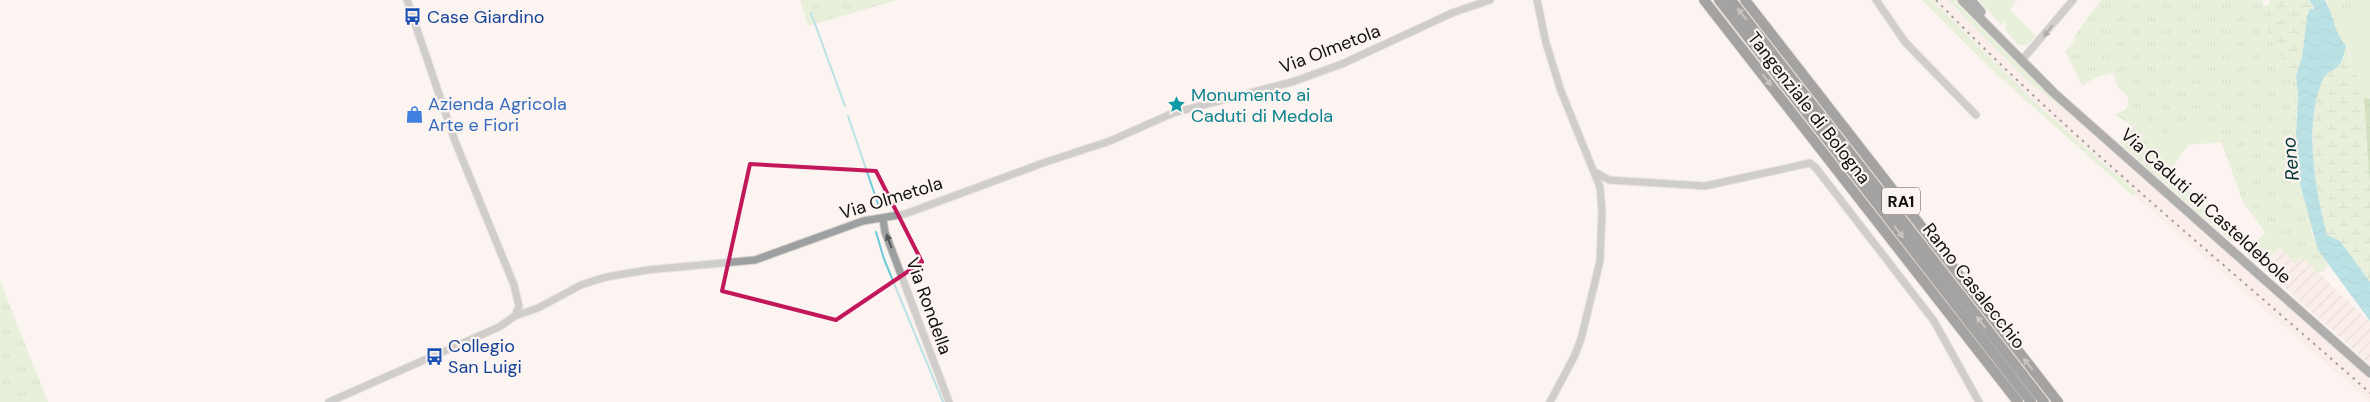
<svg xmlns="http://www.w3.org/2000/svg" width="2370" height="402" font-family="'DM Sans',sans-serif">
	<defs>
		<pattern id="industrial-furrows" width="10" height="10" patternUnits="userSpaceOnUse" patternTransform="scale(1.25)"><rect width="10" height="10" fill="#f6e7df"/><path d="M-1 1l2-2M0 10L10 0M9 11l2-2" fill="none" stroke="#d2c5be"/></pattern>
		<pattern id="forest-crowns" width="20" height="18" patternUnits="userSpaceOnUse" patternTransform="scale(1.25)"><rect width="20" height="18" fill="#a4cc8f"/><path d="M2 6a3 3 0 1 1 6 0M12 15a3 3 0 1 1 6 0" fill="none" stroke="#8cae7a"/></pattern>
		<pattern id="wetland-marsh" width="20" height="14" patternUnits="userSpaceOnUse" patternTransform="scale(1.25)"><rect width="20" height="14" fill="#d0ebc2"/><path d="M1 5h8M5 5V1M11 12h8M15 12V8" fill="none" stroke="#b2c8a6"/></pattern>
		<pattern id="park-tufts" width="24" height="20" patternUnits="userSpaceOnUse" patternTransform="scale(1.25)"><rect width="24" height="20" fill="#d0ebc2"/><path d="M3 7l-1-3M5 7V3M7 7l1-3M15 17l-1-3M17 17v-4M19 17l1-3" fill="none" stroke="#b2c8a6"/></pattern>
		<pattern id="garden-furrows" width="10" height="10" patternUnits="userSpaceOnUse" patternTransform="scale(1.25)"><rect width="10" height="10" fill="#d0ebc2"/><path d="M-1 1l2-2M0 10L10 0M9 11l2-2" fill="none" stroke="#b2c8a6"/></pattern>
		<pattern id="water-waves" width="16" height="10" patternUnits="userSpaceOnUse" patternTransform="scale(1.25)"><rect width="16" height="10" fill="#6bccd8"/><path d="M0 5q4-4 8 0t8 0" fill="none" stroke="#5caeb8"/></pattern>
	</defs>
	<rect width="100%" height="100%" fill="#fbf4f0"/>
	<path fill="#f6e7df" d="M1922,0H1954L2049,96L2370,380V402L2027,102L1948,27Z"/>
	<path fill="url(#industrial-furrows)" d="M2265,232L2295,263L2301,256L2370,322V364L2247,254Z"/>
	<path fill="#d0ebc2" d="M1922,0H1932L2043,110L2136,192L2133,196L2002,79Z
		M1948,0H1954L2072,117L2026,79Z
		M1979,0H2017L2010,10L2036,36L2027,45H2018L2004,29L2007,25L2004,22L2001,25Z
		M2101,0L2215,125L2221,142L2188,145L2170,171L2233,235L2232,242L2153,173C2159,138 2140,133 2115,114L2126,110L2129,101L2126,94L2118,87L2113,73L2099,76L2082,85L2065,51L2076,41L2075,36Z
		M2327,0H2370V99L2364,97L2354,74L2350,52L2336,33Z
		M2265,232L2279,247L2261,267L2247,254Z"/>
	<path fill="url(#forest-crowns)" d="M2364,97L2370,99V187L2363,108Z"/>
	<path fill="url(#wetland-marsh)" d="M2256,0H2262L2263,6L2269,5L2270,0H2309L2315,10L2307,16L2302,57L2296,76L2298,95L2296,120L2300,184L2318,250L2300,195L2295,165L2292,128L2294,92L2291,78L2260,16Z
		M2346,46L2364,97L2370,187V282L2340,241L2327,235C2315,187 2303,126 2323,79C2327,71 2335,71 2340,64C2343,60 2344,52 2346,46Z"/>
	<path fill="url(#park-tufts)" d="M800,0H897L808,26Z
		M2101,0H2256L2260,16L2291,78L2294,92L2293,143L2300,195L2313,237L2328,266L2324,271L2317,273L2301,256L2295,263L2265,232L2243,202L2215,125L2209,120L2148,138L2115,114L2126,110L2129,101L2126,94L2118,87L2113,73L2099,76L2082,85L2065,51L2076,41L2075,36Z
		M2327,0H2370V10L2334,21Z
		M0,280L6,296L48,402H0Z"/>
	<path fill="url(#garden-furrows)" d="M2134,128C2153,142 2157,150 2153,173L2120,143Z"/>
	<path fill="url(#water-waves)" d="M2309,0H2325C2335,18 2333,30 2346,46C2344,52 2343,60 2340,64C2335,71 2327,71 2323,79C2303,126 2315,187 2327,235L2340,241L2370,282V321L2318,250L2300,184L2296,135L2298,95L2296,76L2302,57L2307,16L2310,9H2315Z"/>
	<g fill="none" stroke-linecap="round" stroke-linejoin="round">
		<path stroke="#6bccd8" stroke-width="2" d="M811,13L845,106
			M848,116L878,204
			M876,232L884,259L943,402"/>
		<defs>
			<path id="minor" d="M407,0L455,141L514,285L519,306L515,316
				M1537,0L1546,43L1561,91L1600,187L1602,211L1600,261L1581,339L1574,357L1550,402
				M1876,0L1905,42L1976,115
				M2022,60L2073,0
				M1595,172L1609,180L1705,186L1810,163L1816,168L1934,321L1979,402
				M883,219L885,232L949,402
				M329,402L499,327L515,316L538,308L581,285L606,277L647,270L755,260L863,221L905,214L1043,163L1110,141L1173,113L1292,82L1342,64L1452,13L1490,0"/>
			<path id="major" d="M1962,0L2054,93L2370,373
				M1971,0L1981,12"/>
			<path id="highway" d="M1704,0L2018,402
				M1719,0L2031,402
				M1731,0L2044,402
				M1745,0L2058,402"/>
		</defs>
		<use href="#minor" stroke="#d6d0cc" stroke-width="9"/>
		<use href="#major" stroke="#d6d0cc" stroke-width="11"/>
		<use href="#highway" stroke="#d6d0cc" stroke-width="12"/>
		<use href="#minor" stroke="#9ca0a1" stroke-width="7"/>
		<use href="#major" stroke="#545a5c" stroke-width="9"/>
		<use href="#highway" stroke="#3b4244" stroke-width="10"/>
		<path stroke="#3c3937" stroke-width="2" stroke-dasharray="2.5 5" stroke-linecap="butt" d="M1936,0C2072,140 2225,264 2370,393"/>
	</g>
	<defs><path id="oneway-solid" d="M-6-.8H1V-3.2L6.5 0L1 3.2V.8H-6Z" transform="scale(1.25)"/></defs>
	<g fill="#888989">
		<use href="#oneway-solid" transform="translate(1742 14) rotate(-128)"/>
		<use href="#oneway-solid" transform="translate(1767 80) rotate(52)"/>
		<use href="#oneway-solid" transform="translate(1899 232) rotate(52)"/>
		<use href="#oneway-solid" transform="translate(1981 322) rotate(-128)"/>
		<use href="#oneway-solid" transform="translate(2028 364) rotate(-128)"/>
	</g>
	<g fill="#575858">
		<use href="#oneway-solid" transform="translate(2048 31) rotate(128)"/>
		<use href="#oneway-solid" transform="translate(889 241) rotate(-110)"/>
	</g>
	<path d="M0 0H2370V402H0ZM750,164L876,171L922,262L836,320L722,291Z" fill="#fbf4f0" fill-opacity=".55" fill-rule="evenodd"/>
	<path fill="none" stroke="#c2185b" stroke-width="4" stroke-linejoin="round" d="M750,164L876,171L922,262L836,320L722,291Z"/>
	<defs>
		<symbol id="bus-bare" viewBox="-9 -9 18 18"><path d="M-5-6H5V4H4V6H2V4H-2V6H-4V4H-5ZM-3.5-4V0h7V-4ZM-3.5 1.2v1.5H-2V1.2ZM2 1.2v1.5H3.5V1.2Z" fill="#1a4fb4" stroke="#fbf4f0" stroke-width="2.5" paint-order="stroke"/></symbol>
		<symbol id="sight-bare" viewBox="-9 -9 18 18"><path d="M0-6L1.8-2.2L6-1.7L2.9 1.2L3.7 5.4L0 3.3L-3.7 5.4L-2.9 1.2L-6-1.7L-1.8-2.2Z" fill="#0f9aa8" stroke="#fbf4f0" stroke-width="2.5" paint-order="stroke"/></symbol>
		<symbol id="shop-bare" viewBox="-9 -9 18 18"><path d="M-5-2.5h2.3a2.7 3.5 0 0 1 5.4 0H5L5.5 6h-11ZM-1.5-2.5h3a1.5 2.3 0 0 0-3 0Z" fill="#3f7fe0" stroke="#fbf4f0" stroke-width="2.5" paint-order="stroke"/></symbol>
	</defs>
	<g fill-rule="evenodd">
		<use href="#bus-bare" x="400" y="4" width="25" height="25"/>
		<use href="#sight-bare" x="1164" y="92" width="25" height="25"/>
		<use href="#shop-bare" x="402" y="102" width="25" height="25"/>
		<use href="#bus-bare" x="422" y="344" width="25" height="25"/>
	</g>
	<g text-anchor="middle" stroke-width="4.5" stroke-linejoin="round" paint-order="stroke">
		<rect fill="#fbf4f0" stroke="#585452" stroke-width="1" x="1882" y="187.5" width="38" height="27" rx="4"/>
		<g font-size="16" font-weight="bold" fill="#12100e">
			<text x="1901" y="207">RA1</text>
		</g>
		<g font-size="18" fill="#164399" stroke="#fbf4f0" text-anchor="start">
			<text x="427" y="23">Case Giardino</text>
			<text x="448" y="352">Collegio<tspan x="448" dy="21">San Luigi</tspan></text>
		</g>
		<g font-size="18" fill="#12100e" stroke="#fbf4f0">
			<text transform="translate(1330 49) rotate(-21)" y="6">Via Olmetola</text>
			<text transform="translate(1809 108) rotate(52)" y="6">Tangenziale di Bologna</text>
			<text transform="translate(891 198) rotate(-17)" y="6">Via Olmetola</text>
			<text transform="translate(2206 206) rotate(42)" y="6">Via Caduti di Casteldebole</text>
			<text transform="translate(1974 286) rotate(52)" y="6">Ramo Casalecchio</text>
			<text transform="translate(929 306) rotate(70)" y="6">Via Rondella</text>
		</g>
		<g font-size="18" fill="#0d838f" stroke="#fbf4f0" text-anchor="start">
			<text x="1191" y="101">Monumento ai<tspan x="1191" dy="21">Caduti di Medola</tspan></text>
		</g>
		<g font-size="18" fill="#366cbe" stroke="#fbf4f0" text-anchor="start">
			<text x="428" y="110">Azienda Agricola<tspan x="428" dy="21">Arte e Fiori</tspan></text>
		</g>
		<g font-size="19" font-style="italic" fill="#04353a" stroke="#fbf4f0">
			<text transform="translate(2290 159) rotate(-95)" y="7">Reno</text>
		</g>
	</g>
</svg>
